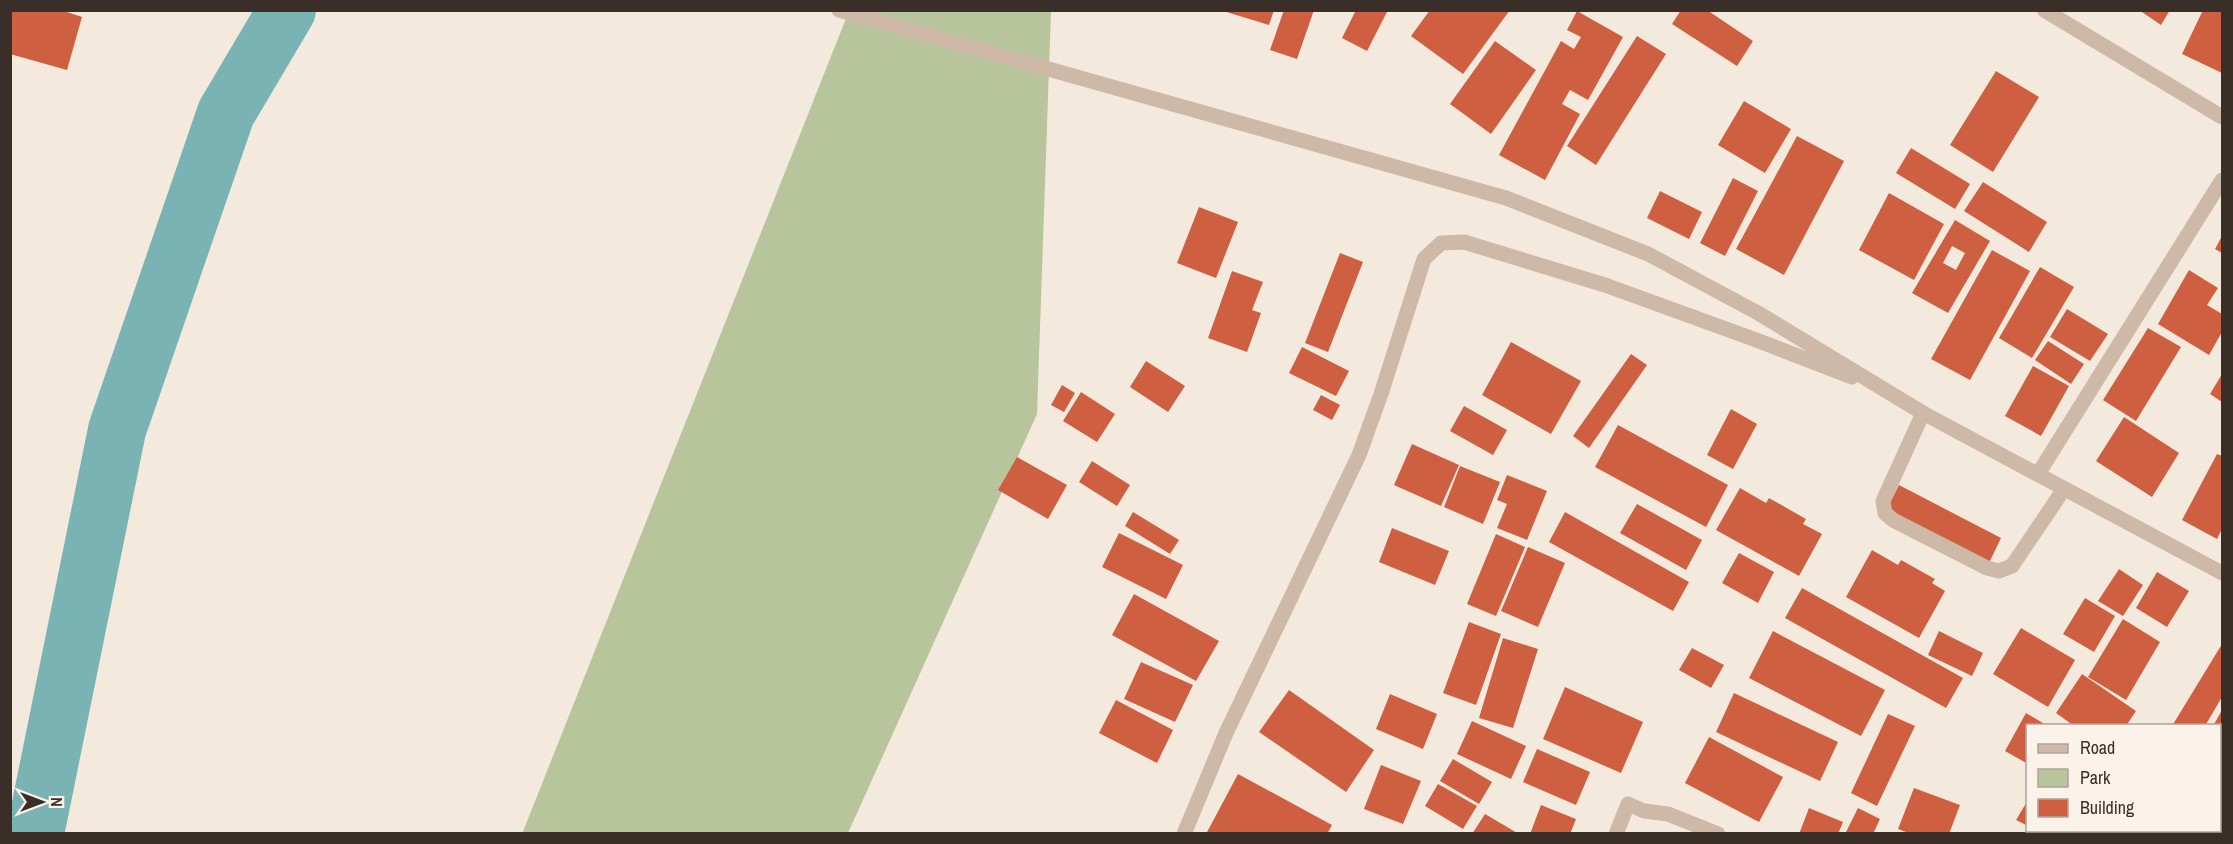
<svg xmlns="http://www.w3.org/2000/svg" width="2233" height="844" font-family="'Archivo Narrow',sans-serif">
	<rect width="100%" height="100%" fill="#f4e9dd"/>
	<path fill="#b8c59c" d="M849,11H1051L1037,414L848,833L522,834Z"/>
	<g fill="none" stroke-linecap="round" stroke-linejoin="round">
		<path stroke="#7ab3b3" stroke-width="58" d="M35,834L117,430L226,113L287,10"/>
	</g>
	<path fill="#ce6041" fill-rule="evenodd" d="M10,10H61L82,17L67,70L10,54Z
		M1220,10H1274L1269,25Z
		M1284,10H1314L1297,59L1270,50Z
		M1356,10H1388L1367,51L1342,38Z
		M1430,10H1510L1463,74L1411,36Z
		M1681,10H1707L1753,41L1737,66L1672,24Z
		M2139,10H2170L2161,25Z
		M2203,10H2222V73L2182,54Z
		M1577,11L1623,37L1588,100L1570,90L1562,104L1580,114L1545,180L1499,155L1561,41L1574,49L1581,37L1567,30Z
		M1637,36L1666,54L1596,165L1567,146Z
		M1495,41L1536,70L1491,134L1450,104Z
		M1996,71L2039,97L1993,172L1950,145Z
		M1744,101L1791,129L1765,173L1718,145Z
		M1797,136L1844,161L1784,275L1736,249Z
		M1911,148L1970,184L1955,209L1896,173Z
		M1733,178L1758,191L1725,256L1700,243Z
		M1983,182L2047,222L2029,252L1964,211Z
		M1660,191L1702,212L1689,239L1647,218Z
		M1889,193L1944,224L1914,280L1859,250Z
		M1199,207L1238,222L1216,278L1177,263Z
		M1955,220L1990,241L1948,313L1912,293ZM1952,246L1965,253L1956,270L1943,263Z
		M2222,236V253L2215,249Z
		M1992,250L2030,271L1970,380L1931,359Z
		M1340,253L1363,262L1328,352L1305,343Z
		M2040,267L2074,287L2032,358L1999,338Z
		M2189,270L2218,288L2207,305L2222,314V332L2209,355L2158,324Z
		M1232,271L1263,282L1252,310L1261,313L1247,352L1208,338Z
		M2067,309L2108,334L2090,361L2050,337Z
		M2148,328L2181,347L2136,421L2103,400Z
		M2048,341L2084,364L2071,384L2035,360Z
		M1511,342L1581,381L1551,434L1482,395Z
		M1302,347L1349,371L1336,396L1289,373Z
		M1631,354L1647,365L1589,448L1573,436Z
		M1146,361L1185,386L1168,412L1130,387Z
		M2033,366L2069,386L2041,436L2005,416Z
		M2222,374V402L2210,394Z
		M1062,385L1075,393L1064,412L1051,405Z
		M1081,392L1115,414L1097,442L1063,421Z
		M1321,395L1340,405L1332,420L1313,410Z
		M1464,406L1507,430L1493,455L1450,431Z
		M1731,409L1757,424L1733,469L1707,455Z
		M2124,417L2179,453L2152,497L2096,461Z
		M1618,425L1728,485L1706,527L1595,467Z
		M1412,444L1459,465L1441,506L1394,485Z
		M2217,454L2222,456V529L2217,539L2182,520Z
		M1017,457L1067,485L1048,519L998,490Z
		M1092,461L1130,485L1117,506L1079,482Z
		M1460,466L1500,482L1483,524L1444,507Z
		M1507,475L1547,491L1527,540L1497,528L1507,504L1497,500Z
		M1899,485L2001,538L1988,565L1886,511Z
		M1740,488L1766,503L1769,498L1806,519L1803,524L1822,534L1799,576L1716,530Z
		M1637,504L1702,540L1686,570L1620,533Z
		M1133,512L1179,540L1170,554L1125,526Z
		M1565,512L1689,582L1673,611L1549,542Z
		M1392,528L1449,551L1435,585L1379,562Z
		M1119,533L1183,565L1166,599L1102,567Z
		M1496,534L1525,547L1496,616L1467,604Z
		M1528,547L1565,563L1538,627L1501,611Z
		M1872,550L1898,565L1901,560L1935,579L1932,583L1945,591L1919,638L1846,597Z
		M1739,553L1774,572L1758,603L1722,583Z
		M2119,569L2143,585L2123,616L2098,601Z
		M2157,572L2189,591L2167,627L2136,608Z
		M1802,588L1963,678L1946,708L1785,618Z
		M1134,594L1219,641L1196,681L1112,635Z
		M2085,598L2115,616L2094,652L2063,634Z
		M2123,619L2160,642L2126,700L2088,677Z
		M1469,622L1501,634L1476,705L1443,693Z
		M2021,628L2075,660L2048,707L1993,674Z
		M1773,631L1885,690L1861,736L1749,678Z
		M1939,631L1983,653L1972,676L1928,655Z
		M1503,638L1538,649L1513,728L1479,718Z
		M2222,644V697L2205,726H2172Z
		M1692,648L1724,665L1711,688L1679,670Z
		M1141,662L1193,685L1175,722L1124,699Z
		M2082,674L2136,711L2126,726H2074L2056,713Z
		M1565,687L1643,722L1621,773L1543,739Z
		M1289,690L1374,750L1346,792L1259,732Z
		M1734,693L1838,742L1820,781L1716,732Z
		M1390,694L1437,714L1423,749L1376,729Z
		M1116,700L1173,730L1157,763L1099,733Z
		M2222,710V795L2220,800V726H2213Z
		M2026,713L2048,726H2028V764L2005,751Z
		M1888,714L1915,726L1877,806L1851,793Z
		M1472,721L1526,746L1511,779L1457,754Z
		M1709,737L1783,777L1759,822L1685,783Z
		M1537,749L1590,772L1576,805L1523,782Z
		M1453,759L1492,782L1479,804L1440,781Z
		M1381,765L1421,781L1403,824L1364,809Z
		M1238,774L1332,825L1327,834H1206Z
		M1438,784L1477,806L1463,829L1425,806Z
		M1914,788L1960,805L1949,834H1911L1898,829Z
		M2028,800V826L2016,820Z
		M1541,805L1576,819L1570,834H1530Z
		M1809,808L1843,822L1838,834H1799Z
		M1858,808L1880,819L1873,834H1845Z
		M1485,814L1519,834H1472Z
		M2102,830H2114L2124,834H2101Z
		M2155,830H2171L2169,834H2161Z"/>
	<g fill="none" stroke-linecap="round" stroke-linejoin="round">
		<path stroke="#ceb8a8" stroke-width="15" d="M1923,413L1883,501L1885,513L1893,520L1987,568L1999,571L2012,566L2064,489"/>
		<path stroke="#ceb8a8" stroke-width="15" d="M839,10L1506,198L1648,254L1758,313L1923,413L2222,573
			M2044,10L2222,117
			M2038,474L2222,180
			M1184,834L1226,733L1359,455L1381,394L1424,259L1441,243L1464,242L1605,285L1759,341L1852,377
			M1616,834L1628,804L1644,811L1668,814L1718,834
			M2081,834L2082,830"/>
	</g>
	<rect width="2233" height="844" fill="none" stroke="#3a2e29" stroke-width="24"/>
	<rect x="2026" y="724" width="195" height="108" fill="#fbf3ea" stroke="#aea49d" stroke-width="1.5"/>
	<rect x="2038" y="744" width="30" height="9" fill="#ceb8a8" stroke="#aea49d" stroke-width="1.5"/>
	<text x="2080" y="754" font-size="18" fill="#3a2e29">Road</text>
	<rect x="2038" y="769" width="30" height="18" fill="#b8c59c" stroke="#aea49d" stroke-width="1.5"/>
	<text x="2080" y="784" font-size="18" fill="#3a2e29">Park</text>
	<rect x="2038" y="799" width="30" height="18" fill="#ce6041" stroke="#aea49d" stroke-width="1.5"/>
	<text x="2080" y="814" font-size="18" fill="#3a2e29">Building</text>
	<g transform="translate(42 802) rotate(90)" stroke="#fbf3ea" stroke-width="4.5" paint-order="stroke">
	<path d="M0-4.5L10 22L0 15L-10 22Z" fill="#3a2e29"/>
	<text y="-9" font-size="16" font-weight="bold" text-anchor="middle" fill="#3a2e29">N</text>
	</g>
</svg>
